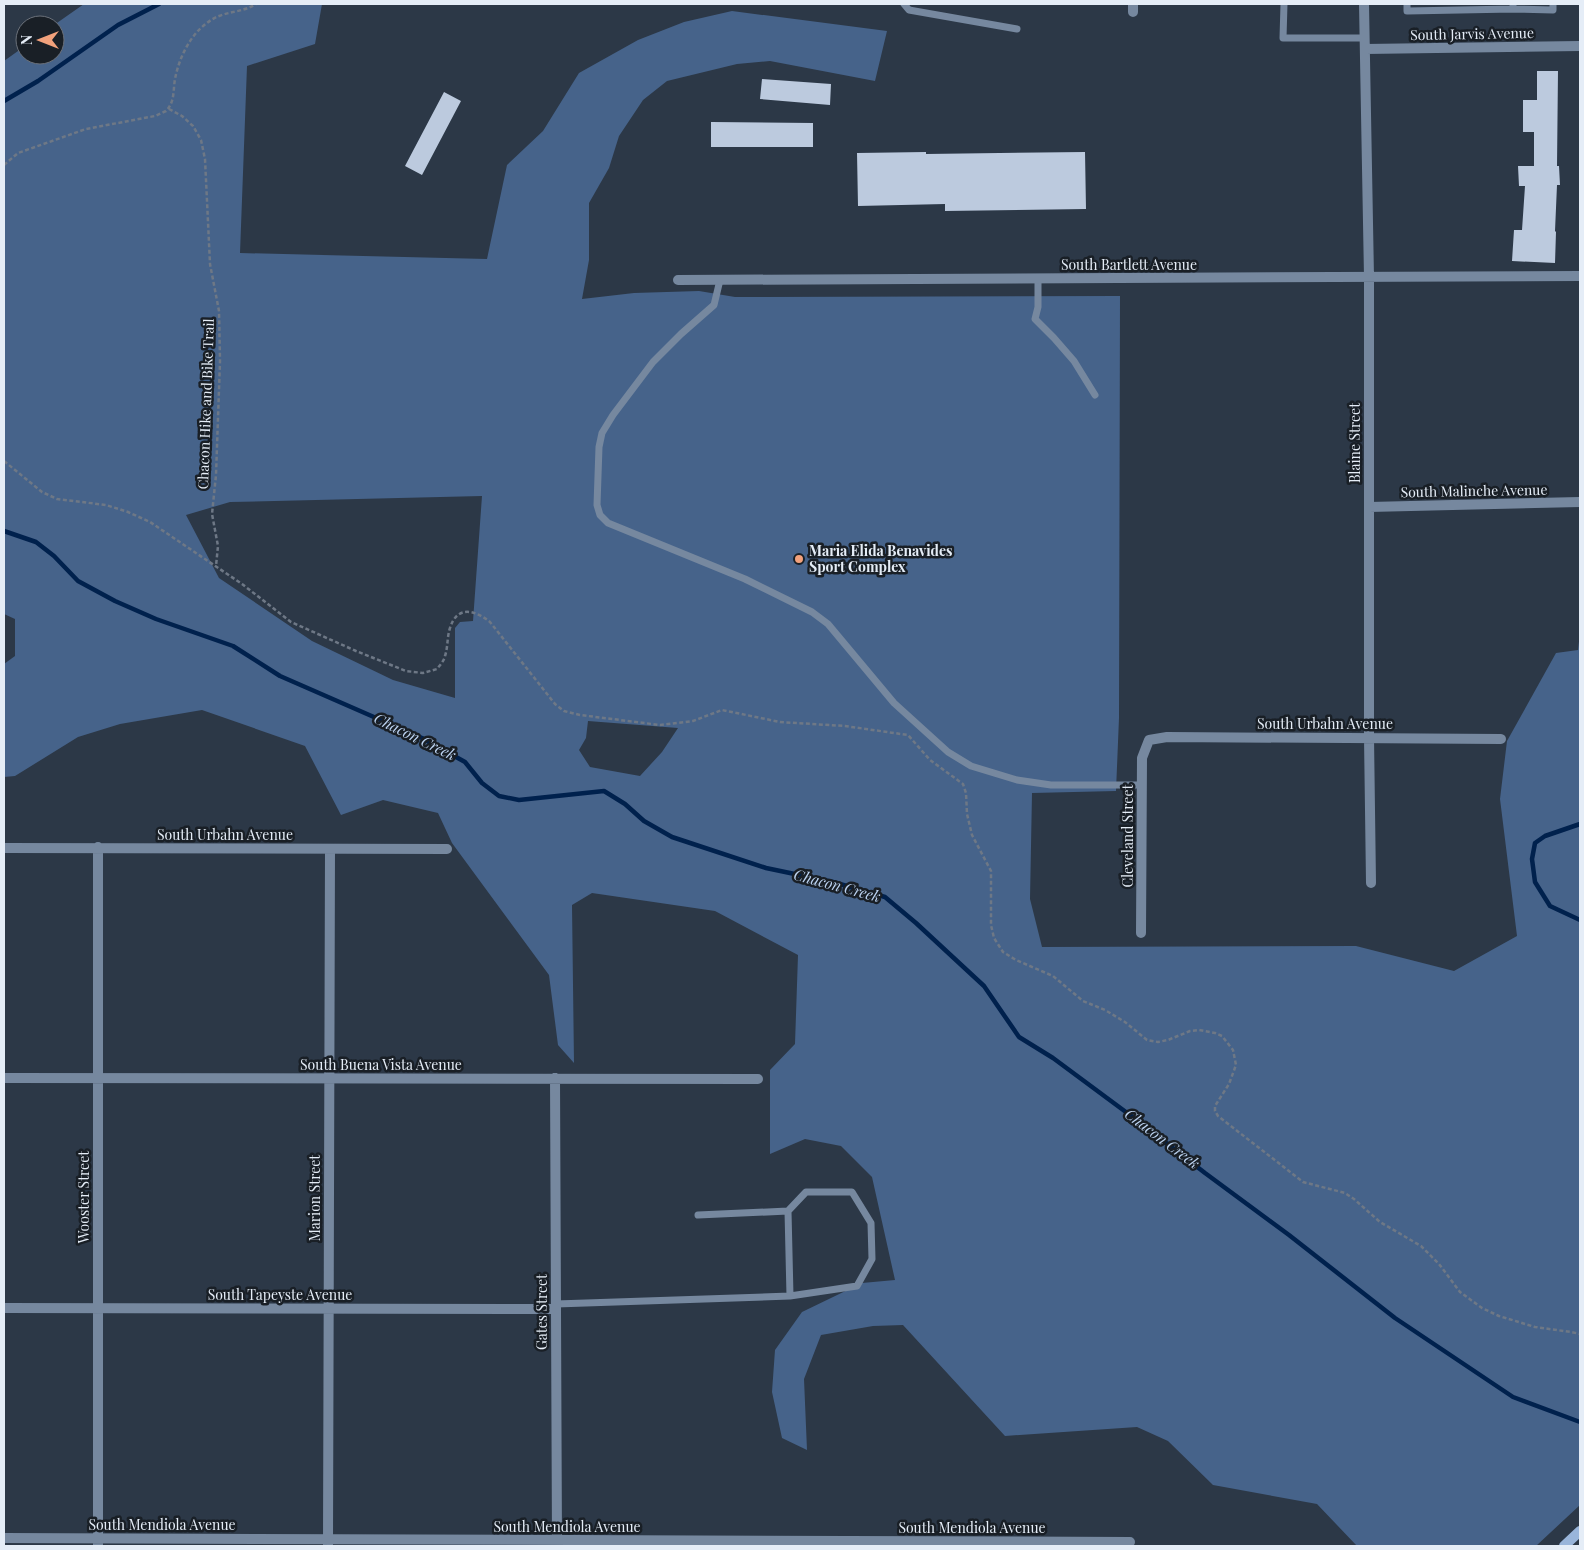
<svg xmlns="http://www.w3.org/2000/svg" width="1584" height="1550" font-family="'Playfair Display',serif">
	<rect width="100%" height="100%" fill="#2c3847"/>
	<path fill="#46638a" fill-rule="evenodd" d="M84,4H322L315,44L247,66L240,253L487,259L507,165L543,131L579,73L638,40L684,22L732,11L887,31L875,81L770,61L737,64L667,81L643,100L619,136L609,168L589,203V260L582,299L634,293L699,291L735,297L1120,296L1119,718L1116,791L1032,793L1030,899L1042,947L1356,946L1454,971L1517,936L1500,799L1507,741L1556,653L1578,650L1580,633V1505L1536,1546H1357L1317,1504L1213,1485L1168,1441L1137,1427L1005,1436L903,1325L873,1326L821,1335L804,1379L807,1450L782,1438L772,1392L775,1350L802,1312L862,1283L895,1280L872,1177L841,1146L805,1139L770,1154V1070L795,1044L798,955L715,911L592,893L572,905L574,1063L558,1045L549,975L452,843L438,813L383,800L341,815L305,746L202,710L120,724L78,737L15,776L4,777V664L15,656V619L4,614V61L25,46V55H55L54,25ZM482,496L473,621L460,622L455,628V698L393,680L312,641L219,578L186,515L230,502ZM588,721L678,728L662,752L640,776L590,767L579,750L586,738Z"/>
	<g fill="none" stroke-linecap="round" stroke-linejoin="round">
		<path stroke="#00214d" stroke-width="4.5" d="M4,101L38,81L118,25L159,4
			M4,531L36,542L54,556L78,581L115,601L156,619L233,646L280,676L422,738L465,762L482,783L499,796L519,800L604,791L625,804L644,821L672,837L766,868L833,882L885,897L916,923L984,986L1019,1037L1053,1058L1138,1121L1205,1173L1289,1235L1395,1318L1513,1397L1580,1422
			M1580,824L1545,836L1535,843L1532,859L1535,882L1550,906L1580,920"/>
	</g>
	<path fill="#bccade" d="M1537,71H1558L1557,166H1559L1560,185H1557L1555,231L1556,232L1555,263L1512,261L1514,230H1522L1525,186H1519L1518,166H1534V132H1523V100H1537Z
		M762,79L831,84L830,105L760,99Z
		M444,92L461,101L422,175L405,166Z
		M711,122L813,123V147H711Z
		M926,152V154L1085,152L1086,209L945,211V204L858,206L857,153Z"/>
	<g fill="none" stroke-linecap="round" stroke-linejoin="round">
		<path stroke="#6e7886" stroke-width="2.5" stroke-dasharray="4 2.5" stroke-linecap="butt" d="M169,109L182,116L193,126L201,140L205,159L210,264L219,311L220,361L216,475L212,514L218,546L216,566
			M4,165L18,153L86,129L155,116L166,111C175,102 173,90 175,79C179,58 190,35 207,23C223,10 240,14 256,4
			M4,461L42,492L57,499L106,505L128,512L150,522L242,584L291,622L356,651L406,671L423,673L437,669C440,665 444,661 445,656C448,647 447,637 450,628C457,605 475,610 490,622L555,704L564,711L580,715L660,725L693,721L722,710L780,722L845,726L908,735L930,760L963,784L966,793L967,814L972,835L991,871V925L994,938L1003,952L1016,960L1053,976L1083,1001L1105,1010L1125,1022L1147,1040L1158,1042L1168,1040L1190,1031L1199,1030L1215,1033L1222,1036L1233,1050L1236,1065L1229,1084L1215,1106V1111L1218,1116L1303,1182L1345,1193L1354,1199L1380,1222L1421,1246L1439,1264L1460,1292L1482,1308L1499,1316L1535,1327L1571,1332L1580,1334"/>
		<path stroke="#76889f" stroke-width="7" d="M904,4L909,10L1017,29
			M1284,4L1283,38H1365
			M1407,4V11L1513,9
			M1513,4V9L1553,10V4
			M1038,279V307L1035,319L1054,338L1074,361L1095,395
			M720,280L714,305L681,334L653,362L613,415L602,433L599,447L597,505L600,515L608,523L745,579L812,612L828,624L894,703L948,752L971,766L1017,780L1051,785H1142
			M698,1215L788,1211
			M556,1304L790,1296L857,1286L872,1259L871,1223L852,1192H806L788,1211L790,1296"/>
		<path stroke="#76889f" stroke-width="10" d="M1364,4L1369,277V737L1371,883
			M1133,12V4
			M1365,49L1580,46
			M678,280L1580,276
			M1369,507L1580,502
			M98,847V1546
			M4,848L447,849
			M1141,933L1142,758L1149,740L1167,737L1501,739
			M4,1078L758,1079
			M555,1078L557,1545
			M4,1308L556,1309
			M4,1538L1130,1542
			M328,1545L330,849"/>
		<path stroke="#99b5da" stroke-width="10" d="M1564,1546L1580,1531"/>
	</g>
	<circle fill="#f1a17c" stroke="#191f26" stroke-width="2" cx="799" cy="559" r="5"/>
	<g text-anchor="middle" stroke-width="5" stroke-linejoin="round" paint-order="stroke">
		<g font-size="14" fill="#e5edf7" stroke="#191f26">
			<text transform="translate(1472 34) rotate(-1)" y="5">South Jarvis Avenue</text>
			<text x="1129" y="270">South Bartlett Avenue</text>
			<text transform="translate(206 404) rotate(-88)" y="5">Chacon Hike and Bike Trail</text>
			<text transform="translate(1355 443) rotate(-90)" y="5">Blaine Street</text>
			<text transform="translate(1474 491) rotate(-1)" y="5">South Malinche Avenue</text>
			<text x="1325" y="729">South Urbahn Avenue</text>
			<text x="225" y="840">South Urbahn Avenue</text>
			<text transform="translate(1128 836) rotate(-90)" y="5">Cleveland Street</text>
			<text x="381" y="1070">South Buena Vista Avenue</text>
			<text transform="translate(84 1197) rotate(-90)" y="5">Wooster Street</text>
			<text transform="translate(315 1198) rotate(-90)" y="5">Marion Street</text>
			<text x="280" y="1300">South Tapeyste Avenue</text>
			<text transform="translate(542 1312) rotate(-90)" y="5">Gates Street</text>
			<text x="162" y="1530">South Mendiola Avenue</text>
			<text x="567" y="1532">South Mendiola Avenue</text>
			<text x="972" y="1533">South Mendiola Avenue</text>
		</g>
		<g font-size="14" font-weight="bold" fill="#e5edf7" stroke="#191f26" text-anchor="start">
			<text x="809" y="556">Maria Elida Benavides<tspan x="809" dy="16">Sport Complex</tspan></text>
		</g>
		<g font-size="15" font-style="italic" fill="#bcd3f1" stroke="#191f26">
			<text transform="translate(415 737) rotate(26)" y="5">Chacon Creek</text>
			<text transform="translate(837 886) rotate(15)" y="5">Chacon Creek</text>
			<text transform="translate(1162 1139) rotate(37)" y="5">Chacon Creek</text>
		</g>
	</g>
	<rect width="1584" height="1550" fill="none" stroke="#e5edf7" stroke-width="10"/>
	<g transform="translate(40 40) rotate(270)"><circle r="24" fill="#191f26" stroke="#6b717a"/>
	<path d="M0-4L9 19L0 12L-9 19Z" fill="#f1a17c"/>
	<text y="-8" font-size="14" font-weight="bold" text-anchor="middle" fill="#e5edf7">N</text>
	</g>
</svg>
